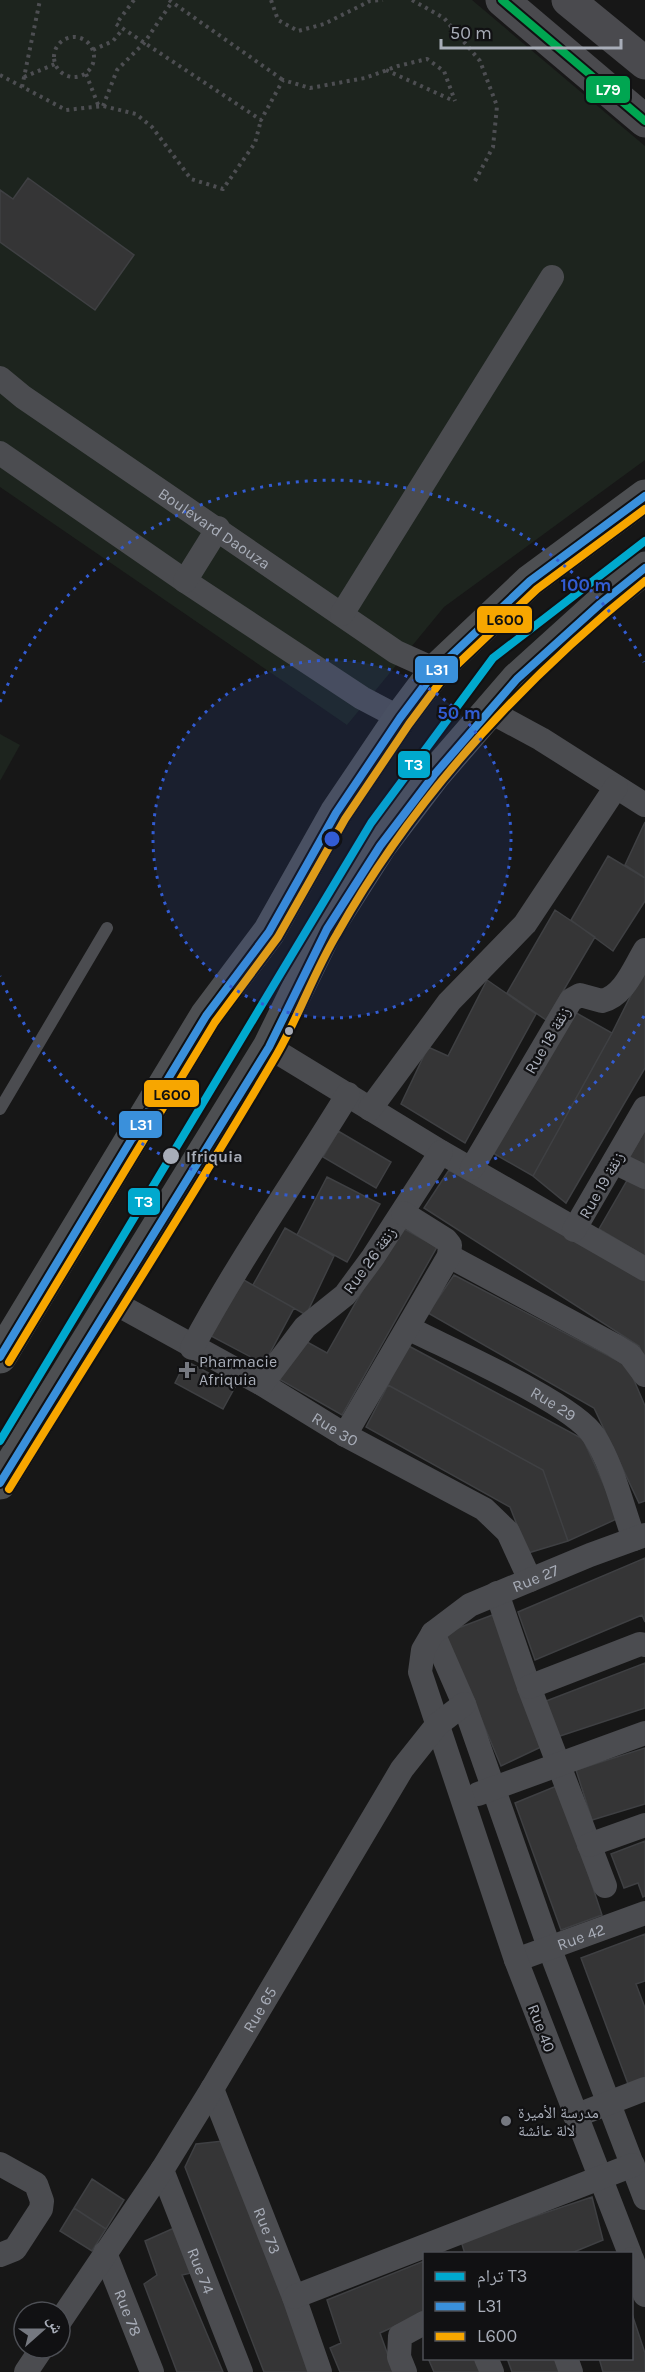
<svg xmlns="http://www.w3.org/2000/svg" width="645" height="2372" font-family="Karla,'Noto Naskh Arabic',sans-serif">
	<rect width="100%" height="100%" fill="#171717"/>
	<path fill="#1d241e" d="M0,0H472L645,146V460L444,607L347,725L0,487Z
		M0,734L20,745L0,781Z"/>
	<path fill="#353536" stroke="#3f4043" stroke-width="1.5" d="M28,178L134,255L95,310L0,242V190L13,199Z
		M645,822V878L625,865Z
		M608,856L645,878V901L613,951L571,920Z
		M555,910L595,937L546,1020L507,993Z
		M645,967V1068L566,1203L533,1176L612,1033Z
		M487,980L536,1014L465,1143L401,1104L428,1047L448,1056Z
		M571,1010L612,1033L533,1176L491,1152Z
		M645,1130V1172L627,1161Z
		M338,1131L391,1162L376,1188L323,1157Z
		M449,1170L645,1280V1360L639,1346L424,1208Z
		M327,1177L380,1204L347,1262L297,1235Z
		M629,1177L645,1186V1256L599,1229Z
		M399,1226L437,1247L342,1415L277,1378L300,1338L327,1353Z
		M285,1228L334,1256L306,1315L253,1285Z
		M454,1275L628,1366L645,1406V1501L639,1503L594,1408L428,1313Z
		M242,1279L294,1308L264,1364L211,1336Z
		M405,1344L583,1439L619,1518L568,1541L543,1470L388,1385Z
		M186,1361L235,1387L223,1409L175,1383Z
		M388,1385L543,1470L568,1541L528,1553L510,1507L366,1427Z
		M645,1558V1622L642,1615L535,1660L518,1612Z
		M495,1614L543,1746L501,1766L445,1633Z
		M645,1663V1708L554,1738L541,1703Z
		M645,1748V1804L592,1820L576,1770Z
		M559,1785L602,1915L561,1930L515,1803Z
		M645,1841V1896L643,1897L638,1883L624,1888L611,1854Z
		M645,1934V1981L636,1984L645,2008V2078L628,2084L581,1958Z
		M223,2141L312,2372H264L185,2167L196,2144Z
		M92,2179L124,2200L106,2229L74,2208Z
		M592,2197L603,2240L569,2254H465L461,2241Z
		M74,2208L106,2229L92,2251L60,2231Z
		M183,2224L200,2271L182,2275L223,2372H177L144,2284L157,2275L145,2241Z
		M424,2261V2313L380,2333L394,2372H340L330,2348L341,2343L327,2300Z
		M632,2314L645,2353V2372H603L599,2358H632Z
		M428,2358H475L480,2372H434Z
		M507,2358H556L561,2372H512Z"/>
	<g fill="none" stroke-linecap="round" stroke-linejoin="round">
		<path stroke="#4d4e52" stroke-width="4" stroke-dasharray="3 4.5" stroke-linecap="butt" d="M134,0L116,24L261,120L283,80L310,88L365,78L398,66L427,59L444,71L455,101
			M169,0L283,80
			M271,0L278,20L298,31L324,24L370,1L383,0
			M412,0L444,18L480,61L497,106L493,147L475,181
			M54 57a20 20 0 1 1 40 0a20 20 0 1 1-40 0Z
			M93,50L113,41L123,29
			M386,70L454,101
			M86,74L99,107
			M0,75L66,110L103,106L136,114L152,127L191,179L223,189L255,143L261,120
			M24,77L55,64
			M22,87L40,0
			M103,106L117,70L144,43L172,2"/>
		<path stroke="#4b4c50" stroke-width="12" d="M0,1109L107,928"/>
		<g stroke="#4b4c50" stroke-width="24">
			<path id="s1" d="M0,378L23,397L396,652L436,670"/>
			<path d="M0,453L185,581L362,698L400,718"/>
			<path d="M185,581L218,528"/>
			<path d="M342,614L552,277"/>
			<path d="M489,711L541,739L645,805"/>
			<path d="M269,1047L441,1152L645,1269"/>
			<path d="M370,1109L449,1002L525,924L616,787"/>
			<path d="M614,1162L645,1177"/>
			<path d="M472,1168L571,1000L580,995L602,1001C624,996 634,968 645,950"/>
			<path d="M574,1230L645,1108"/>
			<path d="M449,1256L614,1345L630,1355L645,1375"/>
			<path id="s2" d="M113,1302L262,1384L345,1435L484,1509L508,1532L530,1580"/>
			<path id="s3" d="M408,1328C449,1349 573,1403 594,1436C613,1466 622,1506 634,1539"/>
			<path d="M192,1348C239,1260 296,1179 348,1094"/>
			<path d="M262,1384L305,1327L345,1295L373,1257L441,1152"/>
			<path d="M345,1435L449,1256L450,1245L446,1240L403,1213"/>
			<path d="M497,1593L529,1687L605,1886"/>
			<path d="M433,1633L464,1704L549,1947L645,2198"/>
			<path d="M529,1687L640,1644L645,1645"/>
			<path d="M478,1794L645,1733"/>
			<path d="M589,1845L645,1825"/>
			<path id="s4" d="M516,1960L645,1913"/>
			<path id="s5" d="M212,2089L294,2297L320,2372"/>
			<path d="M575,2116L645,2089"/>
			<path d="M0,2164L36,2184L42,2201L41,2209L15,2249L0,2255"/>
			<path id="s6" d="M162,2170L241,2372"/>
			<path id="s7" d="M105,2253L152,2372"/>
			<path id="s8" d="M630,2254L516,1960L420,1672L423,1650L433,1633L470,1605L590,1555L645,1535"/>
			<path d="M632,2259L645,2295"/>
			<path d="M294,2297L633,2165"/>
			<path id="s9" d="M60,2321L162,2170L212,2089L402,1769L437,1725L464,1704"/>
			<path d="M486,2358L492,2372"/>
			<path d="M566,2358L571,2372"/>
			<path d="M26,2372L42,2348"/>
			<path d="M405,2372L399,2357L400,2336L424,2323"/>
		</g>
		<path stroke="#4a4a4e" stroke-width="33" d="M502,0L645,121
			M568,0L645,63"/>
		<path stroke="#4d4f52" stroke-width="33" d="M0,1357L206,1016L269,932L336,813L400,718L436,670L530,581L645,496
			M0,1483L269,1047L327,929L380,846L434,775L517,679L600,604L645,568"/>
		<defs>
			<path id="bus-1" d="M0,1357L206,1016L269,932L336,813L400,718L436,670L530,581L645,496
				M0,1483L269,1047L327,929L380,846L434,775L517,679L600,604L645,568"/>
			<path id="bus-2" d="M9,1362L215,1022L278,937L345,819L409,724L444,677L537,589L645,509
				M9,1489C98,1344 191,1201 277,1054C299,1016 314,972 337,934C414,797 523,679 645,581"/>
			<path id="bus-3" d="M502,0L645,121"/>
		</defs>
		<use href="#bus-1" stroke="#111113" stroke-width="12"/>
		<use href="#bus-2" stroke="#111113" stroke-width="12"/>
		<use href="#bus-3" stroke="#111113" stroke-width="12"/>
		<use href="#bus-1" stroke="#3a90db" stroke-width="8"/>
		<use href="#bus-2" stroke="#f7a600" stroke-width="8"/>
		<use href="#bus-3" stroke="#00a651" stroke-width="8"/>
		<defs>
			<path id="tram-1" d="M0,1441L371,823L493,658L645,541"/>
		</defs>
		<use href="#tram-1" stroke="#111113" stroke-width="12"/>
		<use href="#tram-1" stroke="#00a9ce" stroke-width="8"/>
	</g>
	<circle cx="332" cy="839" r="179" fill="#325cd3" fill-opacity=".12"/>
	<g fill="none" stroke="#325cd3" stroke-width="3" stroke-dasharray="3 6">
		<circle cx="332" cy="839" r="179"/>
		<path d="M644 1016A359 359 0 0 1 0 976M0 702A359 359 0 0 1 644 662"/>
	</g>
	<g fill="#a8adb8" stroke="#111113" stroke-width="2">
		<circle cx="289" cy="1031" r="5"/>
		<circle cx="171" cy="1156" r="9"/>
	</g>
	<g fill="#757880" stroke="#111113" stroke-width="2">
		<path d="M184 1361h6v6h6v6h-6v6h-6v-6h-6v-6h6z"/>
		<circle cx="506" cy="2121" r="6"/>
	</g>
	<g text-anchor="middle" stroke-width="4.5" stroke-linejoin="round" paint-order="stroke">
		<g font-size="16" fill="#a8adb8" stroke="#111113">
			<text dy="6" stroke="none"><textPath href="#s1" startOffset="262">Boulevard Daouza</textPath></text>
			<text transform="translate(547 1040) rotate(-60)" y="6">Rue 18 زنقة</text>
			<text transform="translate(601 1185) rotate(-60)" y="6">Rue 19 زنقة</text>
			<text transform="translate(369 1260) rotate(-54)" y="6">Rue 26 زنقة</text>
			<text dy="6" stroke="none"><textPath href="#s3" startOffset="164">Rue 29</textPath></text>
			<text dy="6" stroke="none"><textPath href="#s2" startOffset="256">Rue 30</textPath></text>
			<text dy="6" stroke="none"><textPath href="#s8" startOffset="778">Rue 27</textPath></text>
			<text dy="6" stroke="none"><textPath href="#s4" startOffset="69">Rue 42</textPath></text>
			<text dy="6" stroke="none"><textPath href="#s9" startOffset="370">Rue 65</textPath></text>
			<text transform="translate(542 2028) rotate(69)" y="6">Rue 40</text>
			<text dy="6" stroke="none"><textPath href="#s5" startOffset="152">Rue 73</textPath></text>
			<text dy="6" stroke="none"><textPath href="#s6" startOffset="108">Rue 74</textPath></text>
			<text dy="6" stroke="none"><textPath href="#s7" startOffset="64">Rue 78</textPath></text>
		</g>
		<g font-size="16" font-weight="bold" fill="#a8adb8" stroke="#111113" text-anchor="start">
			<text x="186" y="1162">Ifriquia</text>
		</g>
		<g font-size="16" fill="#a8adb8" stroke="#111113" text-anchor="start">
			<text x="199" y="1367">Pharmacie<tspan x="199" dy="18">Afriquia</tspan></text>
			<text x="518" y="2118">مدرسة الأميرة<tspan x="518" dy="18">لالة عائشة</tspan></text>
		</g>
	</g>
	<circle cx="332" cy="839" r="9" fill="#325cd3" stroke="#111113" stroke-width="3"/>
	<g font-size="18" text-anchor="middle" font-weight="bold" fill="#325cd3" stroke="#111113" stroke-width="4.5" stroke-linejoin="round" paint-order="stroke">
		<text x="586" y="591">100 m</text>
		<text x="459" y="719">50 m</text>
	</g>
	<g stroke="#111113" stroke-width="2">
		<rect x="585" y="75" width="46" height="29" rx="6" fill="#00a651"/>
		<rect x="476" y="605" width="57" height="29" rx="6" fill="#f7a600"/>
		<rect x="414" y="655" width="45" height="29" rx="6" fill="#3a90db"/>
		<rect x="397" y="750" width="34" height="29" rx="6" fill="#00a9ce"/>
		<rect x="143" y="1079" width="57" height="29" rx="6" fill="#f7a600"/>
		<rect x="118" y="1110" width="45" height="29" rx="6" fill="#3a90db"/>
		<rect x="127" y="1187" width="34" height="29" rx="6" fill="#00a9ce"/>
	</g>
	<g font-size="16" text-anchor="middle" font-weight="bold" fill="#fff">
		<text x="608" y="95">L79</text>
		<text x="437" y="675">L31</text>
		<text x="414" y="770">T3</text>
		<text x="141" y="1130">L31</text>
		<text x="144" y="1207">T3</text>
	</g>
	<g font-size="16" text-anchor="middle" font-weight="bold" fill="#111">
		<text x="505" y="625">L600</text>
		<text x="172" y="1100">L600</text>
	</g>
	<rect x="423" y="2252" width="210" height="108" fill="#111113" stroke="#4d4f55" stroke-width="1.5"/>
	<rect x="435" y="2272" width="30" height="9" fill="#00a9ce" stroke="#4d4f55" stroke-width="1.5"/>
	<text x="477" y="2282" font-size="18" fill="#a8adb8">ترام T3</text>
	<rect x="435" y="2302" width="30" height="9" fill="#3a90db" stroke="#4d4f55" stroke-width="1.5"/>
	<text x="477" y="2312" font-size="18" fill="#a8adb8">L31</text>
	<rect x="435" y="2332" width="30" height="9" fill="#f7a600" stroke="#4d4f55" stroke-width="1.5"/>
	<text x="477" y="2342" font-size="18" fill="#a8adb8">L600</text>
	<g transform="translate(42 2330) rotate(69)"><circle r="28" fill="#111113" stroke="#4d4f55" stroke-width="1.5"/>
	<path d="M0-4.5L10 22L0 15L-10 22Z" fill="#757880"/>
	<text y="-9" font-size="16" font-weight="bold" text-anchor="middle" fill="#a8adb8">ش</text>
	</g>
	<path d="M441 39v9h180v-9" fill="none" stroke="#a8adb8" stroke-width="3"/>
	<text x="450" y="39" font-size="18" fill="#a8adb8" stroke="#111113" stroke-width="4.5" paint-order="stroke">50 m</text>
</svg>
